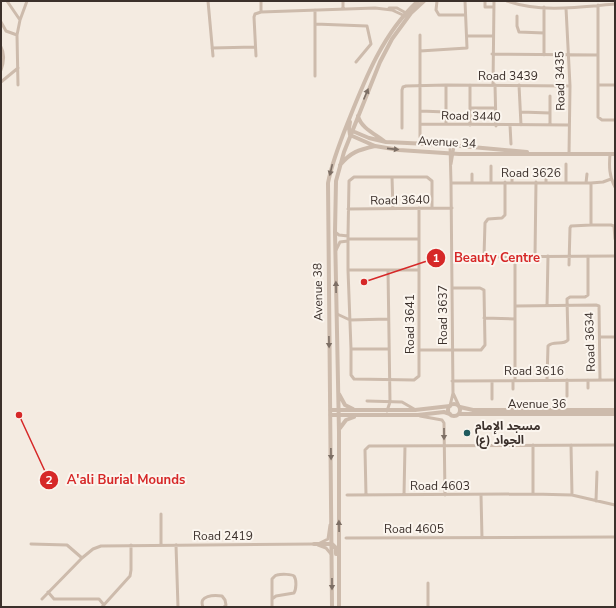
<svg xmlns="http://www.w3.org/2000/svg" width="616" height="608" font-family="'Nunito Sans','Noto Sans Arabic',sans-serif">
	<rect width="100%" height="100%" fill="#f4ebe1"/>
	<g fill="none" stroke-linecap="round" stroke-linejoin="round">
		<path stroke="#cdbbac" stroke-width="3" d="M7,1L20,20
			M208,1L213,56
			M261,1V12
			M343,1V9
			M437,1L436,10L439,15H465
			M485,1V7H493
			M507,1C541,13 580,7 615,4
			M598,5V117L602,120H615
			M544,7V55
			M389,8H397L406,13V15
			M566,8L570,86L569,154
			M315,10V76
			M517,16V26L519,32L544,33
			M1,22L6,31L17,35
			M315,24L367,26L371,44L356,62
			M467,36H493
			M1,47C5,54 4,62 1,70
			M212,48L255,47
			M420,51L467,48L465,1
			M492,54L598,55
			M256,56L254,17L255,14L261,12L375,8L392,10L405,16
			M1,82L18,68
			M18,85L17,35L20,20L27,1
			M470,85V125
			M493,85L494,1
			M495,85L496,126
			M519,85L521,125
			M599,85H615
			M550,96V125
			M470,108H495
			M420,111L446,112
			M521,112L550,113
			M420,124L569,125
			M446,124V85
			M510,125L511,144
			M402,128V90L403,87L406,86L446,85L570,86
			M420,137V35
			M610,154C609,166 609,176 615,187
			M451,164L454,146
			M566,164V182
			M546,174V182
			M392,177L393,209
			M512,182V174
			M451,183H591L603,182L611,179
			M472,183V174
			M491,183V166
			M586,183L587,174
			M348,209L452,208
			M591,225H611L614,226L615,239
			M335,232L339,235L348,236
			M348,239H418
			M336,250L340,242L348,241
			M484,256L485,223L488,219L502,218L505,215V182
			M535,256L536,182
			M452,257L615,256
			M515,257V380
			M569,265L570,228L571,226L591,225V183
			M348,270L351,349H388
			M388,270H348V236L349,181L354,177H427L432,181V208
			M516,306L596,305L599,306L600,380
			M547,306L548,256
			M337,314L350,320L388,319
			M484,318L515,319
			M600,337H615
			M351,349V375L354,379L414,380L419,376V208
			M420,350H481L485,345L484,290L480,288H452
			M547,380L548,346C553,340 563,346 568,340L567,299L570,297H585L588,295V256
			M588,380V388
			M452,381L615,380
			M492,381V399
			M513,381V389
			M453,393L459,406
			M567,396V380
			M367,401L402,402L414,409
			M450,406L453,393L451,183L450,145
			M387,411L390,402L388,270H419
			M420,416L442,420L444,423L445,495
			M533,445V494
			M571,445L572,495
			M347,495L533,494L572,495L615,505
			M366,495L365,450L369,446L615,445
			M404,495L405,446
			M481,495L482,538
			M596,501L597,472
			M161,514V545
			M346,538L615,537
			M320,543L328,539L330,525
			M31,544L67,545L82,558
			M176,545L178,607
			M318,545L326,548L331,554
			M428,583V607
			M48,592L54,599H99L104,605
			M42,599L82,558L93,549L101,546L315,544
			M102,607L130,576L131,570V545
			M203,607C198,595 214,595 222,596L225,600L226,605L224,607
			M272,607V579C274,577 275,575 277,575C281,574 292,574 294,576C297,580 296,590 294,593L276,596L272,599"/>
		<path stroke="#cdbbac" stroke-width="4" d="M358,116C361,128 375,134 384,141
			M350,122L349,128L350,135L375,146L399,150L459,154H615
			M350,130L369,138L386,142L450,145L527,152
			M340,165C351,152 358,150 375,146
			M339,394L345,405L353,409
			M448 410a6 6 0 1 1 12 0a6 6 0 1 1-12 0Z
			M460,407L473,410H615
			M330,410H415L450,406
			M459,414H615
			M330,415H418L444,412L450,414
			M340,428L346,420L354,417
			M314,544H332L336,548V554
			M332,607L328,183C332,162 340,142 348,122C365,79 383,33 418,1
			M339,607V432L335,232L336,181L344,152L380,62L392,39L411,13L424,1"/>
	</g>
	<defs><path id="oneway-solid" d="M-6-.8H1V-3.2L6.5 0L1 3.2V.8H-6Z"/></defs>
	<g fill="#7d6f65">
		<use href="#oneway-solid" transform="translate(366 94) rotate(-67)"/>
		<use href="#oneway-solid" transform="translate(393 149) rotate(6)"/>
		<use href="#oneway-solid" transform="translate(331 170) rotate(103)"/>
		<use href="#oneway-solid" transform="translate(336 287) rotate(-91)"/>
		<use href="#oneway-solid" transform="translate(329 342) rotate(89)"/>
		<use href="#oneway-solid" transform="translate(444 434) rotate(90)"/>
		<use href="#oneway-solid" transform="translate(331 454) rotate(89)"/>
		<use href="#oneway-solid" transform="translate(339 526) rotate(-91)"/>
		<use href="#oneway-solid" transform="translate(332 584) rotate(90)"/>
	</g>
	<circle fill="#1f5a5e" stroke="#fbf5ee" stroke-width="1.5" cx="467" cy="433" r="4"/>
	<g text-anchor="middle" stroke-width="4" stroke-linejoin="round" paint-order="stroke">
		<g font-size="12" fill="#3b302b" stroke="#fbf5ee">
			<text x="508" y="80">Road 3439</text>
			<text transform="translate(560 81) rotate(-91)" y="4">Road 3435</text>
			<text transform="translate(471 116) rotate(1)" y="4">Road 3440</text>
			<text transform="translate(447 142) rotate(3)" y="4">Avenue 34</text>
			<text x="531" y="177">Road 3626</text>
			<text transform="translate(400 200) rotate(-1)" y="4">Road 3640</text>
			<text transform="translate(318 292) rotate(-91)" y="4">Avenue 38</text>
			<text transform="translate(443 315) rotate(-90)" y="4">Road 3637</text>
			<text transform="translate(410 324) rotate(-90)" y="4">Road 3641</text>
			<text transform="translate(590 342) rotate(-92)" y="4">Road 3634</text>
			<text x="534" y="375">Road 3616</text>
			<text x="537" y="408">Avenue 36</text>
			<text x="440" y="490">Road 4603</text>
			<text x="414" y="533">Road 4605</text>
			<text x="223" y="540">Road 2419</text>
		</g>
		<g font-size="12" font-weight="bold" fill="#3b302b" stroke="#fbf5ee" text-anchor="start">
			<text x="475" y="430">مسجد الإمام<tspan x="475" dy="14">الجواد (ع)</tspan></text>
		</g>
	</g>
	<path fill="none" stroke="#d62828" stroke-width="1.5" d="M364 282L436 258M19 415L49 480"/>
	<g fill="#d62828" stroke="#fbf5ee" stroke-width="1.5">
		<circle cx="364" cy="282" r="4"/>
		<circle cx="19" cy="415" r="4"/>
		<circle cx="436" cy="258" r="10"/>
		<circle cx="49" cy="480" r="10"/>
	</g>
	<g font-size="12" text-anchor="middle" font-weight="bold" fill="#fff">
		<text x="436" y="262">1</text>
		<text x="49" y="484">2</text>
	</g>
	<g font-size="13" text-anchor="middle" font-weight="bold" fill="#d62828" stroke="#fbf5ee" stroke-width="4" stroke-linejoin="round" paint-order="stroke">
		<text x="497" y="262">Beauty Centre</text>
		<text x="126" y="484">A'ali Burial Mounds</text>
	</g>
	<rect width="616" height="608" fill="none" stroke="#3b302b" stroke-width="4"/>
</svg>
